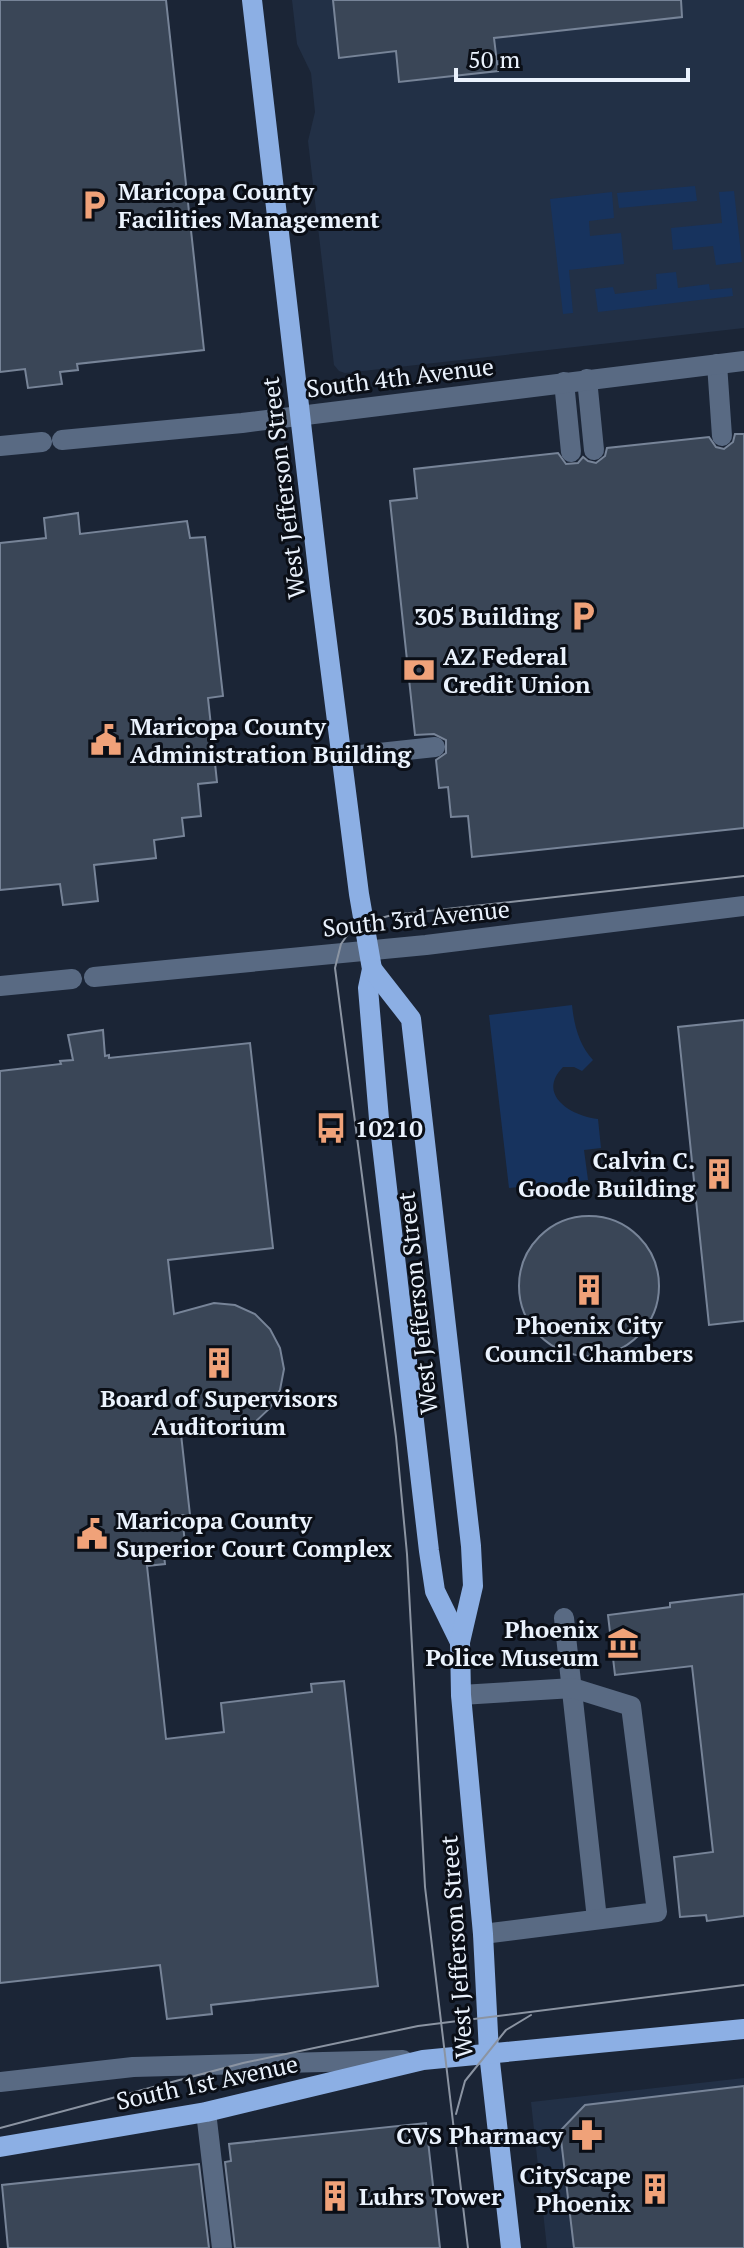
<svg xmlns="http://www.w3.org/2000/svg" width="744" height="2248" viewBox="0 0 744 2248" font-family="'PT Serif',serif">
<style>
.built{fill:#223046}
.green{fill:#17335e}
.building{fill:#3a4657;stroke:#778498;stroke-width:2}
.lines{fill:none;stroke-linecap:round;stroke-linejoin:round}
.minor{stroke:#596a83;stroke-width:20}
.major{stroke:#8cafe4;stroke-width:20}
.tram{stroke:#8b94a2;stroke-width:2}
.labels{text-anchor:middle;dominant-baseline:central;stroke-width:6;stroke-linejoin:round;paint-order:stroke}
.poi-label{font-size:24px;font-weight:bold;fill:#eaf2fd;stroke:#0a0e16;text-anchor:start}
.street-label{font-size:24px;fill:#eaf2fd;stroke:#0a0e16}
</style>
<rect width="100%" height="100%" fill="#1b2536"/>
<g class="built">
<path d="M292,0H744V328L345,373L339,371L334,365L308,141L315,112L311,73L297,44Z"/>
<path d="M744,2078V2248H547L531,2102Z"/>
</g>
<g class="green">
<path d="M695,186L697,201L619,208L617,193Z"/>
<path d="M734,191L742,262L716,265L713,246L673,250L671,228L722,223L719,192Z"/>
<path d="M612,192L614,218L589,221L590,236L621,233L624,264L569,270L573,313L563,314L550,199Z"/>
<path d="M676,272L678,288L709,284L710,290L732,288L733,296L598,312L595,289L613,287L615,294L657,289L656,274Z"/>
<path d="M572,1005C574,1025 579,1045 593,1060L582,1071L574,1067H563C536,1095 571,1116 598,1119L601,1148L584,1150L588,1180L509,1188L489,1015Z"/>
</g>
<g class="building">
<path d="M0,0H166L204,350L77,364L78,370L60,372L62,384L28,388L25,369L0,372Z"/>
<path d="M333,0H681L682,17L494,38L498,71L399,82L396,51L339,58Z"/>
<path d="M735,434H744V828L472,857L468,816L451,817L448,787L439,788L436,760L446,753V740L434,734L415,735L390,501L417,498L414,469L558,453L566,464L578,463L583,457L588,461L596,463L605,456L607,448L709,437L716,447L724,449L733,442Z"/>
<path d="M78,513L80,534L187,521L190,538L205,537L223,696L208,698L217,782L198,784L201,816L182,818L184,836L154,840L156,858L94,865L98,901L63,905L60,884L0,890V543L46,538L44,518Z"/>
<path d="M744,1020V1321L709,1325L678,1027Z"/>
<path d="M103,1030L105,1056L109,1055V1058L250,1043L273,1248L168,1260L174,1314L214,1303L235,1305L255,1314L270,1329L280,1348L284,1369L280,1390L270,1408L254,1423L234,1431L213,1433L180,1425L190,1515H182L186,1553L164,1555L165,1564L147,1566L166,1739L224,1732L221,1703L312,1692L311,1684L344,1681L378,1986L211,2005L212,2014L167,2019L160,1965L0,1983V1071L61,1064L60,1061L73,1060L68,1035Z"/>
<circle cx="589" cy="1286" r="70"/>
<path d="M744,1594V1916L707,1921L706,1915L680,1917L674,1857L713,1852L692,1666L615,1675L608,1615L670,1607V1603Z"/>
<path d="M744,2086V2248H574L560,2131L585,2105Z"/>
<path d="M426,2123L440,2248H235L225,2162L231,2161L229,2144Z"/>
<path d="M199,2164L209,2248H8L2,2185Z"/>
</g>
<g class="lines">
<g class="minor">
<path d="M717,364L722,436"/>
<path d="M587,379L594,450"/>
<path d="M564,382L571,452"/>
<path d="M62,440L242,423L744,361"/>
<path d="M0,446L42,442"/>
<path d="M342,757L435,747"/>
<path d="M94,977L426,945L744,906"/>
<path d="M0,986L72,979"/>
<path d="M564,1618L597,1919"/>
<path d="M461,1695L573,1688L631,1706L657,1912L483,1934"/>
<path d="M0,2082L133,2067L403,2060"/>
<path d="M206,2112L222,2248"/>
</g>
<g class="major">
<path d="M252,0L320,587L359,894L372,969L368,988L379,1119L429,1551L435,1591L460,1642"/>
<path d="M372,969L411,1019L471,1546L473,1586L460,1642L461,1695L483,1934L489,2053L511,2248"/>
<path d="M0,2147L206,2112L423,2060L744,2029"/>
</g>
<g class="tram">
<path d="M456,2114L465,2081L506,2030L531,2015"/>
<path d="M0,2128L243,2063L418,2026L744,1985"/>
<path d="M468,2248L425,1887L407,1554L396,1437L335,968L341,944L348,934L363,923L392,915L744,876"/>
</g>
</g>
<defs>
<symbol id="parking-bare" viewBox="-9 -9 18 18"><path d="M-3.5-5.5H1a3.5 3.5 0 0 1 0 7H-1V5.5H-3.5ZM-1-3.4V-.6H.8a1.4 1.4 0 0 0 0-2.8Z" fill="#f0a279" stroke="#0a0e16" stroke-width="2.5" paint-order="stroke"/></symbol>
<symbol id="bank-bare" viewBox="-9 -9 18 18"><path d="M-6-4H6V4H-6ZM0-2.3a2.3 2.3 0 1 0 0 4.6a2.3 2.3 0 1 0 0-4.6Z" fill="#f0a279" stroke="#0a0e16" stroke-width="2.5" paint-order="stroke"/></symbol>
<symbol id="civic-bare" viewBox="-9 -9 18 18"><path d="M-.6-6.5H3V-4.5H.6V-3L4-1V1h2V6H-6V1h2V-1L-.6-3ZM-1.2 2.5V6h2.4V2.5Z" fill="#f0a279" stroke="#0a0e16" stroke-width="2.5" paint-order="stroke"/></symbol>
<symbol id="bus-bare" viewBox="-9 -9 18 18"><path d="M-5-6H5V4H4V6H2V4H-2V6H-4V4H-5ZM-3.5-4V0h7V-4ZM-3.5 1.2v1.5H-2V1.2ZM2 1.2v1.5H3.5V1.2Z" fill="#f0a279" stroke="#0a0e16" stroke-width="2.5" paint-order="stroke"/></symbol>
<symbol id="building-bare" viewBox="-9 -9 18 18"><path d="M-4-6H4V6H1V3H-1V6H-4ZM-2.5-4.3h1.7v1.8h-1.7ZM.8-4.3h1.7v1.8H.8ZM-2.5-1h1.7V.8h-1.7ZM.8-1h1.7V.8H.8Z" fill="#f0a279" stroke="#0a0e16" stroke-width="2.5" paint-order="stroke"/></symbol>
<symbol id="museum-bare" viewBox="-9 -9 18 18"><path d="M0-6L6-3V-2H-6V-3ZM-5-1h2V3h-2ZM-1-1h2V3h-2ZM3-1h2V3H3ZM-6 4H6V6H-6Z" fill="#f0a279" stroke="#0a0e16" stroke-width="2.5" paint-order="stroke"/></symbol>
<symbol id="pharmacy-bare" viewBox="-9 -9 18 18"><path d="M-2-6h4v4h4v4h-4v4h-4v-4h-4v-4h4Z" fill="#f0a279" stroke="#0a0e16" stroke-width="2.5" paint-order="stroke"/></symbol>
</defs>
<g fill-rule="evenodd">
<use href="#parking-bare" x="72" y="183" width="44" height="44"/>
<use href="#parking-bare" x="561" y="594" width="44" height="44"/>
<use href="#bank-bare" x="397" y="648" width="44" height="44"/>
<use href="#civic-bare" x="84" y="718" width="44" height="44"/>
<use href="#bus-bare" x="309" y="1106" width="44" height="44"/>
<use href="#building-bare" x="697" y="1152" width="44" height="44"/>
<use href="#building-bare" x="567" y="1268" width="44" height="44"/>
<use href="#building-bare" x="197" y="1341" width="44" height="44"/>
<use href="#civic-bare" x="70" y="1512" width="44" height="44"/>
<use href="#museum-bare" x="601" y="1621" width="44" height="44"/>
<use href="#pharmacy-bare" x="565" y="2113" width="44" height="44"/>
<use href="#building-bare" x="633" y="2167" width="44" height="44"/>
<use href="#building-bare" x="313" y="2174" width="44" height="44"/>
</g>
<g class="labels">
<g class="poi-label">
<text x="118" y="191">Maricopa County<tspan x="118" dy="28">Facilities Management</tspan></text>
<text x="559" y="616" text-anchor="end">305 Building</text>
<text x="443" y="656">AZ Federal<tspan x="443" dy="28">Credit Union</tspan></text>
<text x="130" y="726">Maricopa County<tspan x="130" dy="28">Administration Building</tspan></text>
<text x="355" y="1128">10210</text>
<text x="695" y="1160" text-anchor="end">Calvin C.<tspan x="695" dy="28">Goode Building</tspan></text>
<text x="589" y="1325" text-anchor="middle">Phoenix City<tspan x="589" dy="28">Council Chambers</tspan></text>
<text x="219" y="1398" text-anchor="middle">Board of Supervisors<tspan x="219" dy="28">Auditorium</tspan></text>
<text x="116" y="1520">Maricopa County<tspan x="116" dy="28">Superior Court Complex</tspan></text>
<text x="599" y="1629" text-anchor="end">Phoenix<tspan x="599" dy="28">Police Museum</tspan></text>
<text x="563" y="2135" text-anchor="end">CVS Pharmacy</text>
<text x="631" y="2175" text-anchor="end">CityScape<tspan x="631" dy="28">Phoenix</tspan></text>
<text x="359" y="2196">Luhrs Tower</text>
</g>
<g class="street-label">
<text transform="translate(400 377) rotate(-7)">South 4th Avenue</text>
<text transform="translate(283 488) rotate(-97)">West Jefferson Street</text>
<text transform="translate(416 918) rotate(-6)">South 3rd Avenue</text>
<text transform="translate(417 1303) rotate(-96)">West Jefferson Street</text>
<text transform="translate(456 1947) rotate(-94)">West Jefferson Street</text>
<text transform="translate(207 2082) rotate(-12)">South 1st Avenue</text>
</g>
</g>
<path d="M456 68v12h232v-12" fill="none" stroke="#eaf2fd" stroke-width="4"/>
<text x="468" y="68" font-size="24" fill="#eaf2fd" stroke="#0a0e16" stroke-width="6" paint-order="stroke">50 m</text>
</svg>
